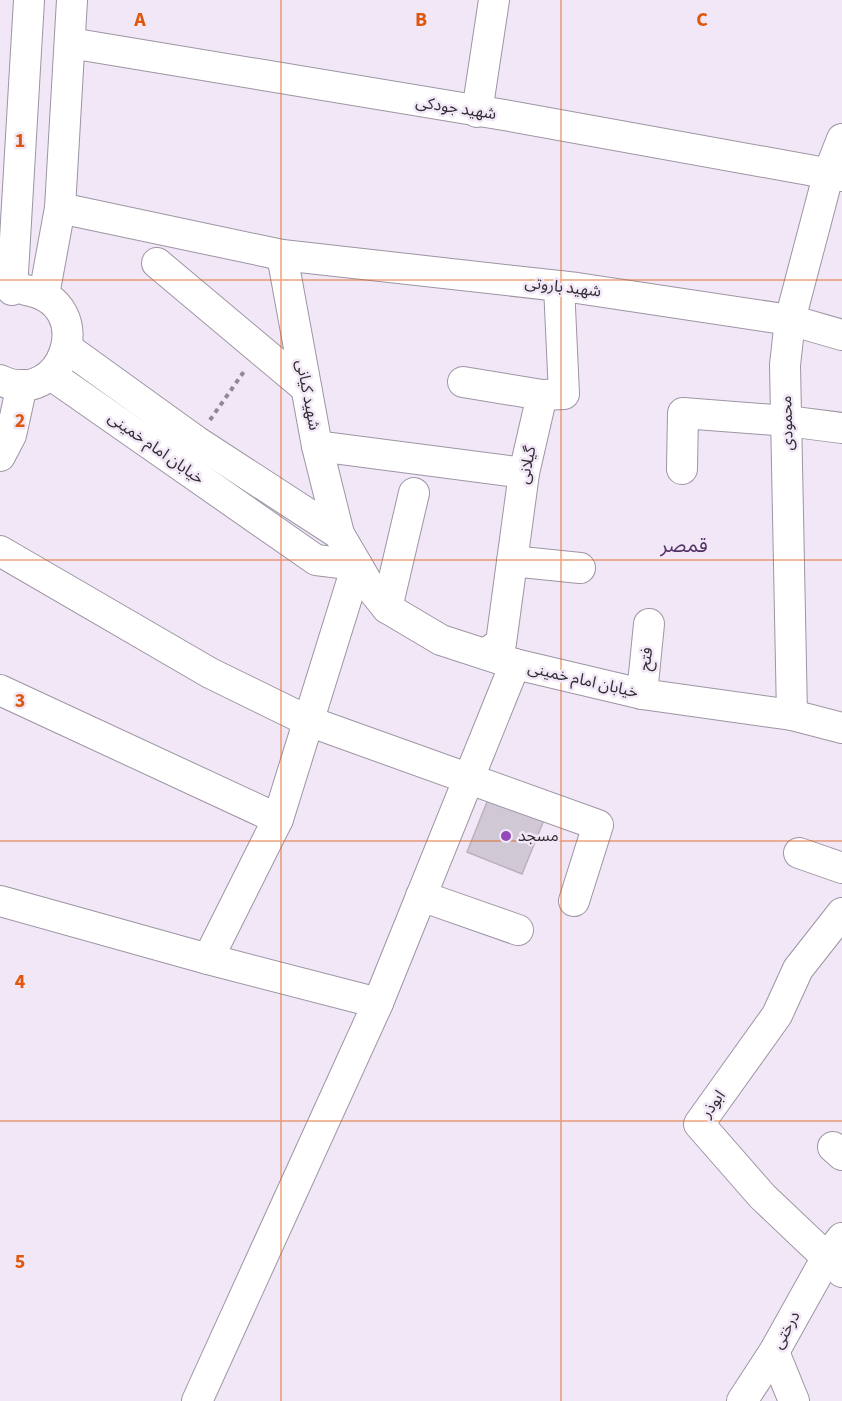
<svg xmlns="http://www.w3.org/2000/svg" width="842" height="1401" viewBox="0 0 842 1401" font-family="'Source Sans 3','Noto Sans Arabic',sans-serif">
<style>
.building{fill:#d1c8d6;stroke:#bab1c0;stroke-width:1.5}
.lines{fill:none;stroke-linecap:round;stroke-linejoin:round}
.minor-casing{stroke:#9d95a3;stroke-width:32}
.path{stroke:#908993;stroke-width:4;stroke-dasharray:4.5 4.5;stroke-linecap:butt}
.minor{stroke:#fff;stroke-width:30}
.grid{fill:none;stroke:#df570e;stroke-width:1.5;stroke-opacity:0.55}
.poi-dot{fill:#9449bb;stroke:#f1e7f6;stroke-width:2}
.labels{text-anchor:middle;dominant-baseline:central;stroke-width:5;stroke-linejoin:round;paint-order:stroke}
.street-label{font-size:16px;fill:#2f2c31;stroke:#f1e7f6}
.poi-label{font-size:16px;fill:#2f2c31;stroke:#f1e7f6;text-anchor:start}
.quarter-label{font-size:20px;fill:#543068;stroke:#f1e7f6}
.grid-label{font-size:20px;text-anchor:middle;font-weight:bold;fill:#df570e;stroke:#f1e7f6;stroke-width:5;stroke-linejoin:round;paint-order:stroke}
</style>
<rect width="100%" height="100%" fill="#f1e7f6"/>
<path class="building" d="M489,797L544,820L522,874L467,852Z"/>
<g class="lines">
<defs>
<g id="minor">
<path d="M70,43L510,116L842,176"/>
<path d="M477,112L494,0"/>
<path d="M60,208L282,255L577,288L790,320L842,335"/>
<path d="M282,255L317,446L339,534"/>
<path d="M157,263L306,388"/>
<path d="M12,290L29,0"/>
<path d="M44,295L60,208L72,0"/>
<path d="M67,348L196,441L339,534L370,587L387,608L441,640L515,664L642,694L792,715L842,728"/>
<path d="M51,375L316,560L357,565"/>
<path d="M0,380C63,411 101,303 26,290"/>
<path d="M463,382L542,395"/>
<path d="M317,446L524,473"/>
<path d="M0,456L11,435L22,385"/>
<path d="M682,469L683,413L787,421L842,428"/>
<path d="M0,551L210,673L308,721L598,825L574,901"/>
<path d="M512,561L580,568"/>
<path d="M387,608L414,493"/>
<path d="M485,654L501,643L524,473L542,395L564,394L559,286"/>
<path d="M0,690L278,819"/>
<path d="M642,694L649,624"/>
<path d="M792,715L785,365L790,320L829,172L842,139"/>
<path d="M799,853L842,868"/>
<path d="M421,896L518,930"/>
<path d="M0,901L208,959L378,1003L197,1401"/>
<path d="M842,913L798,969L777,1015L699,1124L762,1196L842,1272"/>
<path d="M208,959L278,819L357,565"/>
<path d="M378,1003L515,664"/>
<path d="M833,1147L842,1155"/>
<path d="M774,1352L794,1401"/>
<path d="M742,1401L774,1352L827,1257L842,1238"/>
</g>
</defs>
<use href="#minor" class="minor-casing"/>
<path class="path" d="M210,420L245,370"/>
<use href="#minor" class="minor"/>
</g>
<path class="grid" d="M281,0V1401M561,0V1401M0,280H842M0,560H842M0,841H842M0,1121H842"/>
<circle class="poi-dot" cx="506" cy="836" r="6"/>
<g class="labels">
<g class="street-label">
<text transform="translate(456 108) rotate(9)">شهید جودکی</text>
<text transform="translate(563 287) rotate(7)">شهید باروتی</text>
<text transform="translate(308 395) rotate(79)">شهید کیانی</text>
<text transform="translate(787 423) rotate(-92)">محمودی</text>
<text transform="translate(156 448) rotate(35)">خیابان امام خمینی</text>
<text transform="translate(527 465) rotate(-79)">گیلانی</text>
<text transform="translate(646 659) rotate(-84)">فتح</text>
<text transform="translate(583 680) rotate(13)">خیابان امام خمینی</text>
<text transform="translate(713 1104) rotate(-54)">ابوذر</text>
<text transform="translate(786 1330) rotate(-61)">درختی</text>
</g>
<g class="poi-label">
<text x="518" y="836">مسجد</text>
</g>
<g class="quarter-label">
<text x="684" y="546">قمصر</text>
</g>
</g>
<g class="grid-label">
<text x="140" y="26">A</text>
<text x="421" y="26">B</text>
<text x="702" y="26">C</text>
<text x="20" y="147">1</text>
<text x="20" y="427">2</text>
<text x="20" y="707">3</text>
<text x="20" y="988">4</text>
<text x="20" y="1268">5</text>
</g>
</svg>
